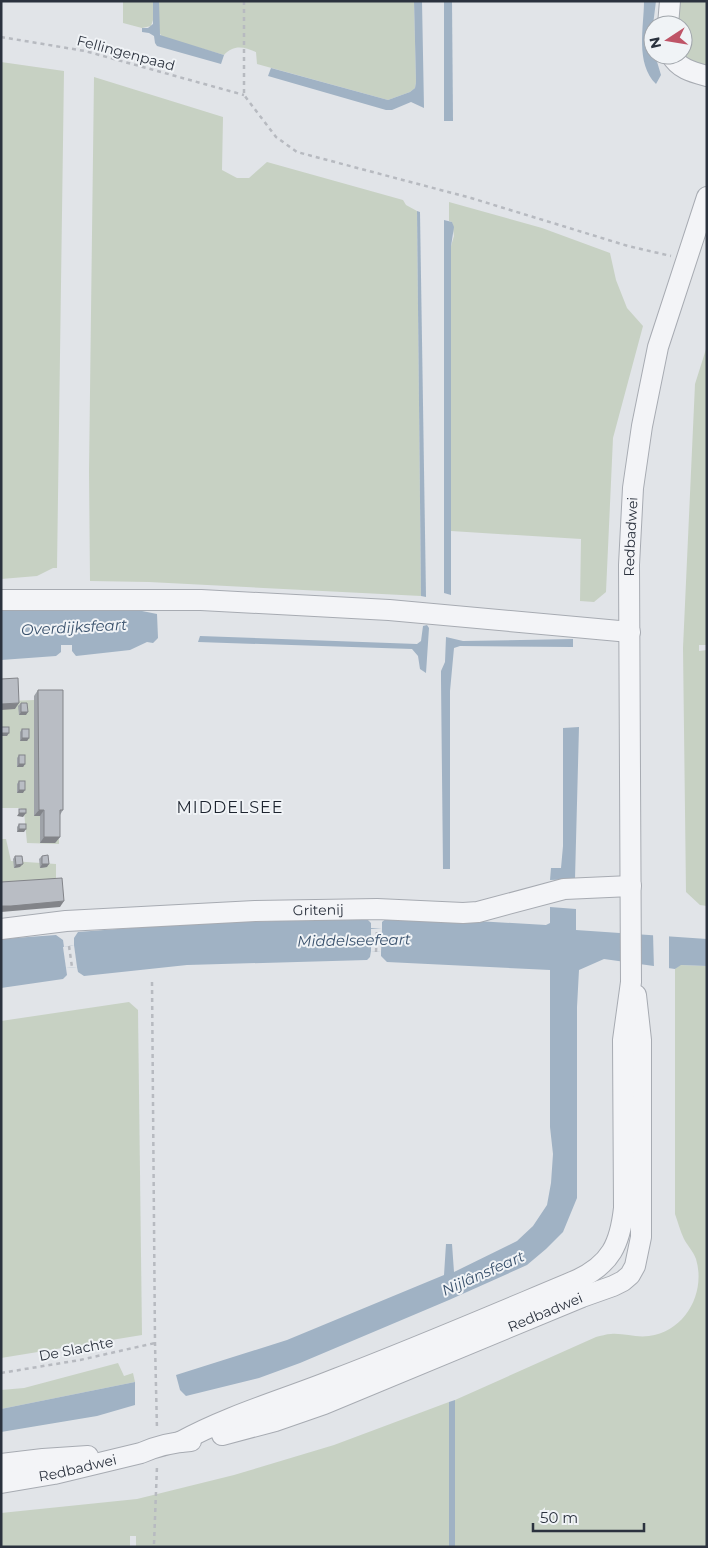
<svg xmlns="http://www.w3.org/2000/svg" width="708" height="1548" viewBox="0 0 708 1548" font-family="Montserrat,sans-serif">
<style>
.green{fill:#c7d1c3}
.water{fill:#a0b2c4}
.pier{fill:#e1e4e8}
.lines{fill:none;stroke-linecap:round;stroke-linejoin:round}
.minor-casing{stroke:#a7abb2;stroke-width:22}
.path{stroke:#b7bac0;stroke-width:2.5;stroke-dasharray:4 4;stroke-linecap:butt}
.minor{stroke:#f3f4f7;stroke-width:20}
.wall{fill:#9fa3a9}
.shaded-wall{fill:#828489}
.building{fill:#b9bdc4;stroke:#828489}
.labels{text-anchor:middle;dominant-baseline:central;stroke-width:4;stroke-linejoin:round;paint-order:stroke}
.street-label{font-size:14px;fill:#2b323e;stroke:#f0f3f6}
.water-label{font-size:15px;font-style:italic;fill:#3a526d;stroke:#f0f3f6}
.quarter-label{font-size:16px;letter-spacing:1px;fill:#1d242f;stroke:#f0f3f6}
</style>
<rect width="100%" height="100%" fill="#e1e4e8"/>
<g class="green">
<path d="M123,1H153V20L151,26L142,28L123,23Z"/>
<path d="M159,1H414L416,82L415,88L410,92L388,100L257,64L256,52C244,47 234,44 224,55L162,37L159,32Z"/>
<path d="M676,1H707V70L693,64L683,55V25H674Z"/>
<path d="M1,62L64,71L57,568H53L37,576L1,579Z"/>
<path d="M94,77L223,117L222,170L237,178H249L267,162L403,200L406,205L417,211L421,596L149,582L90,581L89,471Z"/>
<path d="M449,202L542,228L610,253L616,280L627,308L643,326L613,438L606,592L594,602L580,601L581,539L451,531V246L454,236L452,222L449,221Z"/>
<path d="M707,346V645H699V651L707,650V906L700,905L686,892L683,648L695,384Z"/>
<path d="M1,690L11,701L58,699L59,844L27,843L24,812L20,808H1Z"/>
<path d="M1,839H6L11,861L56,864V903L1,906Z"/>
<path d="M680,965L707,966V1547H455V1400L596,1337C601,1336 606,1334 611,1334C624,1333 636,1338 649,1336C686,1331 706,1292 696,1259C693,1251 687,1245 684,1239C680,1231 678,1222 675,1214V969Z"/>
<path d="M129,1002L138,1010L142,1335L1,1358V1021Z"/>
<path d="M118,1363L124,1376L133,1373L135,1382L1,1409V1390L24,1388Z"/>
<path d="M449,1402V1547H136V1536H130V1547H1V1513L137,1499L234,1475L334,1445Z"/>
</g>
<g class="water">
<path d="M153,1H159L160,35L224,55L221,64L157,46L155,43L154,36L149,33L142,32V28H148L153,24Z"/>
<path d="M414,1H422L424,108L411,102L392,110H386L268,76L271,68L388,100L410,92L415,88L416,82Z"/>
<path d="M444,1H452L453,121H444Z"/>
<path d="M644,1H656L653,25V55H655L661,75L656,84C635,63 644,27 644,1Z"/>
<path d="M417,211L420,212L426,597L421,596Z"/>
<path d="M444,220L452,222L454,227L451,246V595L444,593Z"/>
<path d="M1,610H137L157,614L158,638L153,643L147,642L130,650L76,656L72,651V645H61V652L56,656L1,660Z"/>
<path d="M427,625L429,628L426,673L420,669L418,656L412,649L198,642L200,636L417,644L421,641L423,626Z"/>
<path d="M446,637L463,641L573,639V647L460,646L454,648L450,691V869H443L441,680V671L445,662Z"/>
<path d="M579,727L575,879L550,880L551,868H561L563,846V728Z"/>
<path d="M550,907L576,909V930L707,939V966L681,965L675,969L604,959L579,970L577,1007V1198L563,1232L546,1249L527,1265L449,1300L300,1363L259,1378L186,1396L180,1390L176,1375L287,1340L444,1275L446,1244H452L454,1272L517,1241L533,1226L547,1205L551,1183L553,1154L550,1127V970L387,962L381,956V952L371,951L370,957L367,960L187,965L84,976L78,972L77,967L66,968L67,975L63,979L1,988V939L56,935L63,940L64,947L74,945V938L78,932L183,924L366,918L371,923V928L382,929V922L387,918L443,919L546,925L550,923Z"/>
<path d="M135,1382V1405L97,1416L1,1432V1409Z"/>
<path d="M455,1400V1547H449V1402Z"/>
</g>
<g class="pier">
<path d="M371,929H382L381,952L371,951Z"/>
<path d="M653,933L669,934V971L654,969Z"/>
<path d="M74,945L77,967L66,968L63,947Z"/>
</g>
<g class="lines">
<defs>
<g id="minor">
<path d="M668,25L670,1"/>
<path d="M671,55C679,69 692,72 707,76"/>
<path d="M1,600H201L389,610L630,632"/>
<path id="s1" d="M1,929L66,921L255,911L377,909L463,913L478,912L564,889L631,886"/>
<path id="s2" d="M222,1435L275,1421L324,1404L582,1297L613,1286L623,1281L630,1275L635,1266L641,1237V1040L636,995"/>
<path id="s3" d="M180,1442C229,1415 286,1399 338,1378C419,1347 498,1313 577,1280C611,1264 620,1244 624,1208L623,1040L631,982L629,565L633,488L642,426L658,347L707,197"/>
<path d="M1,1464L43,1459L88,1456"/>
<path id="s4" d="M1,1483L54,1474L141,1453C157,1446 174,1442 191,1441"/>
</g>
</defs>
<use href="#minor" class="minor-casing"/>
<g class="path">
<path d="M244,1V95L276,137L297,152L471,198L628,246L671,256"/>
<path d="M1,37L85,51L244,95"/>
<path d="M69,946L72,967"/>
<path d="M376,952L377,929"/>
<path d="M152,982L155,1343L157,1430"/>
<path d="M1,1373L80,1360L155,1343"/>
<path d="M154,1544L157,1466"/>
</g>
<use href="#minor" class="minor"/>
</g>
<g class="wall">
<path d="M38,690L63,810L60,815V837L55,843H40V816H34V696Z"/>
<path d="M21,703L26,715H19L18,706Z"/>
<path d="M22,729L29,738L27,741H20V732Z"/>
<path d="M19,755L25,764L23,767H17V758Z"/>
<path d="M19,781L23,793H17V784Z"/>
<path d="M19,824L24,832H17V827Z"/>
<path d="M15,856L20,867L14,868L13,859Z"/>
<path d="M42,856L47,867L40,868L39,859Z"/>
</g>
<g class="shaded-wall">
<path d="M19,703L15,709L1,710V704Z"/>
<path d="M21,712H28L26,715H19Z"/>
<path d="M1,733H9L7,736H1Z"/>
<path d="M22,738H29L27,741H20Z"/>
<path d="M19,764H25L23,767H17Z"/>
<path d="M19,790H25L23,793H17Z"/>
<path d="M39,810H44L40,816H34Z"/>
<path d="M19,813H26L23,817L17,816Z"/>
<path d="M19,829H26L24,832H17Z"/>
<path d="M44,837H60L55,843H40Z"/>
<path d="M23,864L20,867L14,868L16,865Z"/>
<path d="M42,864H49L47,867L40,868Z"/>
<path d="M64,901L60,907L1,912V906Z"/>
</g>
<g class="building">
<path d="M18,678L19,703L1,704V679Z"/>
<path d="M38,690H63V810H60V837H44V810H39Z"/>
<path d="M21,703H27L28,712H21Z"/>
<rect x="1" y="727" width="8" height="6"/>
<rect x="22" y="729" width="7" height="9"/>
<rect x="19" y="755" width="6" height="9"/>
<rect x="19" y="781" width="6" height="9"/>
<rect x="19" y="809" width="7" height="4"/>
<rect x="19" y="824" width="7" height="5"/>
<path d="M48,855L49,864H42V856Z"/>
<path d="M15,856H22L23,864L16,865Z"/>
<path d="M62,878L64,901L11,906H1V882Z"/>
</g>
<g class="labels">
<g class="street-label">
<text transform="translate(126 53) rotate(15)">Fellingenpaad</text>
<text stroke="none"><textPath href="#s3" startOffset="1192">Redbadwei</textPath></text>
<text stroke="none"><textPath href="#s1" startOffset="318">Gritenij</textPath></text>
<text stroke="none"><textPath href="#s2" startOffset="346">Redbadwei</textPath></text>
<text transform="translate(76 1349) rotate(-11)">De Slachte</text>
<text stroke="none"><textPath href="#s4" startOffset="78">Redbadwei</textPath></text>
</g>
<g class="water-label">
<text transform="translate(74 627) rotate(-3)">Overdijksfeart</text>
<text transform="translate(354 940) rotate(-1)">Middelseefeart</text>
<text transform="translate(483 1273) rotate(-24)">Nijlânsfeart</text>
</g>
<g class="quarter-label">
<text x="230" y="807">MIDDELSEE</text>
</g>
</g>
<rect width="708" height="1548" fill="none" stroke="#2b323e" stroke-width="5"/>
<g transform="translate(668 40) rotate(258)"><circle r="24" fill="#f0f3f6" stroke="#a1a6ac"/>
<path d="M0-4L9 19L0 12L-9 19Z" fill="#bf5467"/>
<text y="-8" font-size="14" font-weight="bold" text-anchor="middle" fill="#2b323e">N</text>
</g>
<path d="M533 1523v8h111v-8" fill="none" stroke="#2b323e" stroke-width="2.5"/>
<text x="540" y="1523" font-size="15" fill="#2b323e" stroke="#f0f3f6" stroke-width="4" paint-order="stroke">50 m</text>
</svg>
